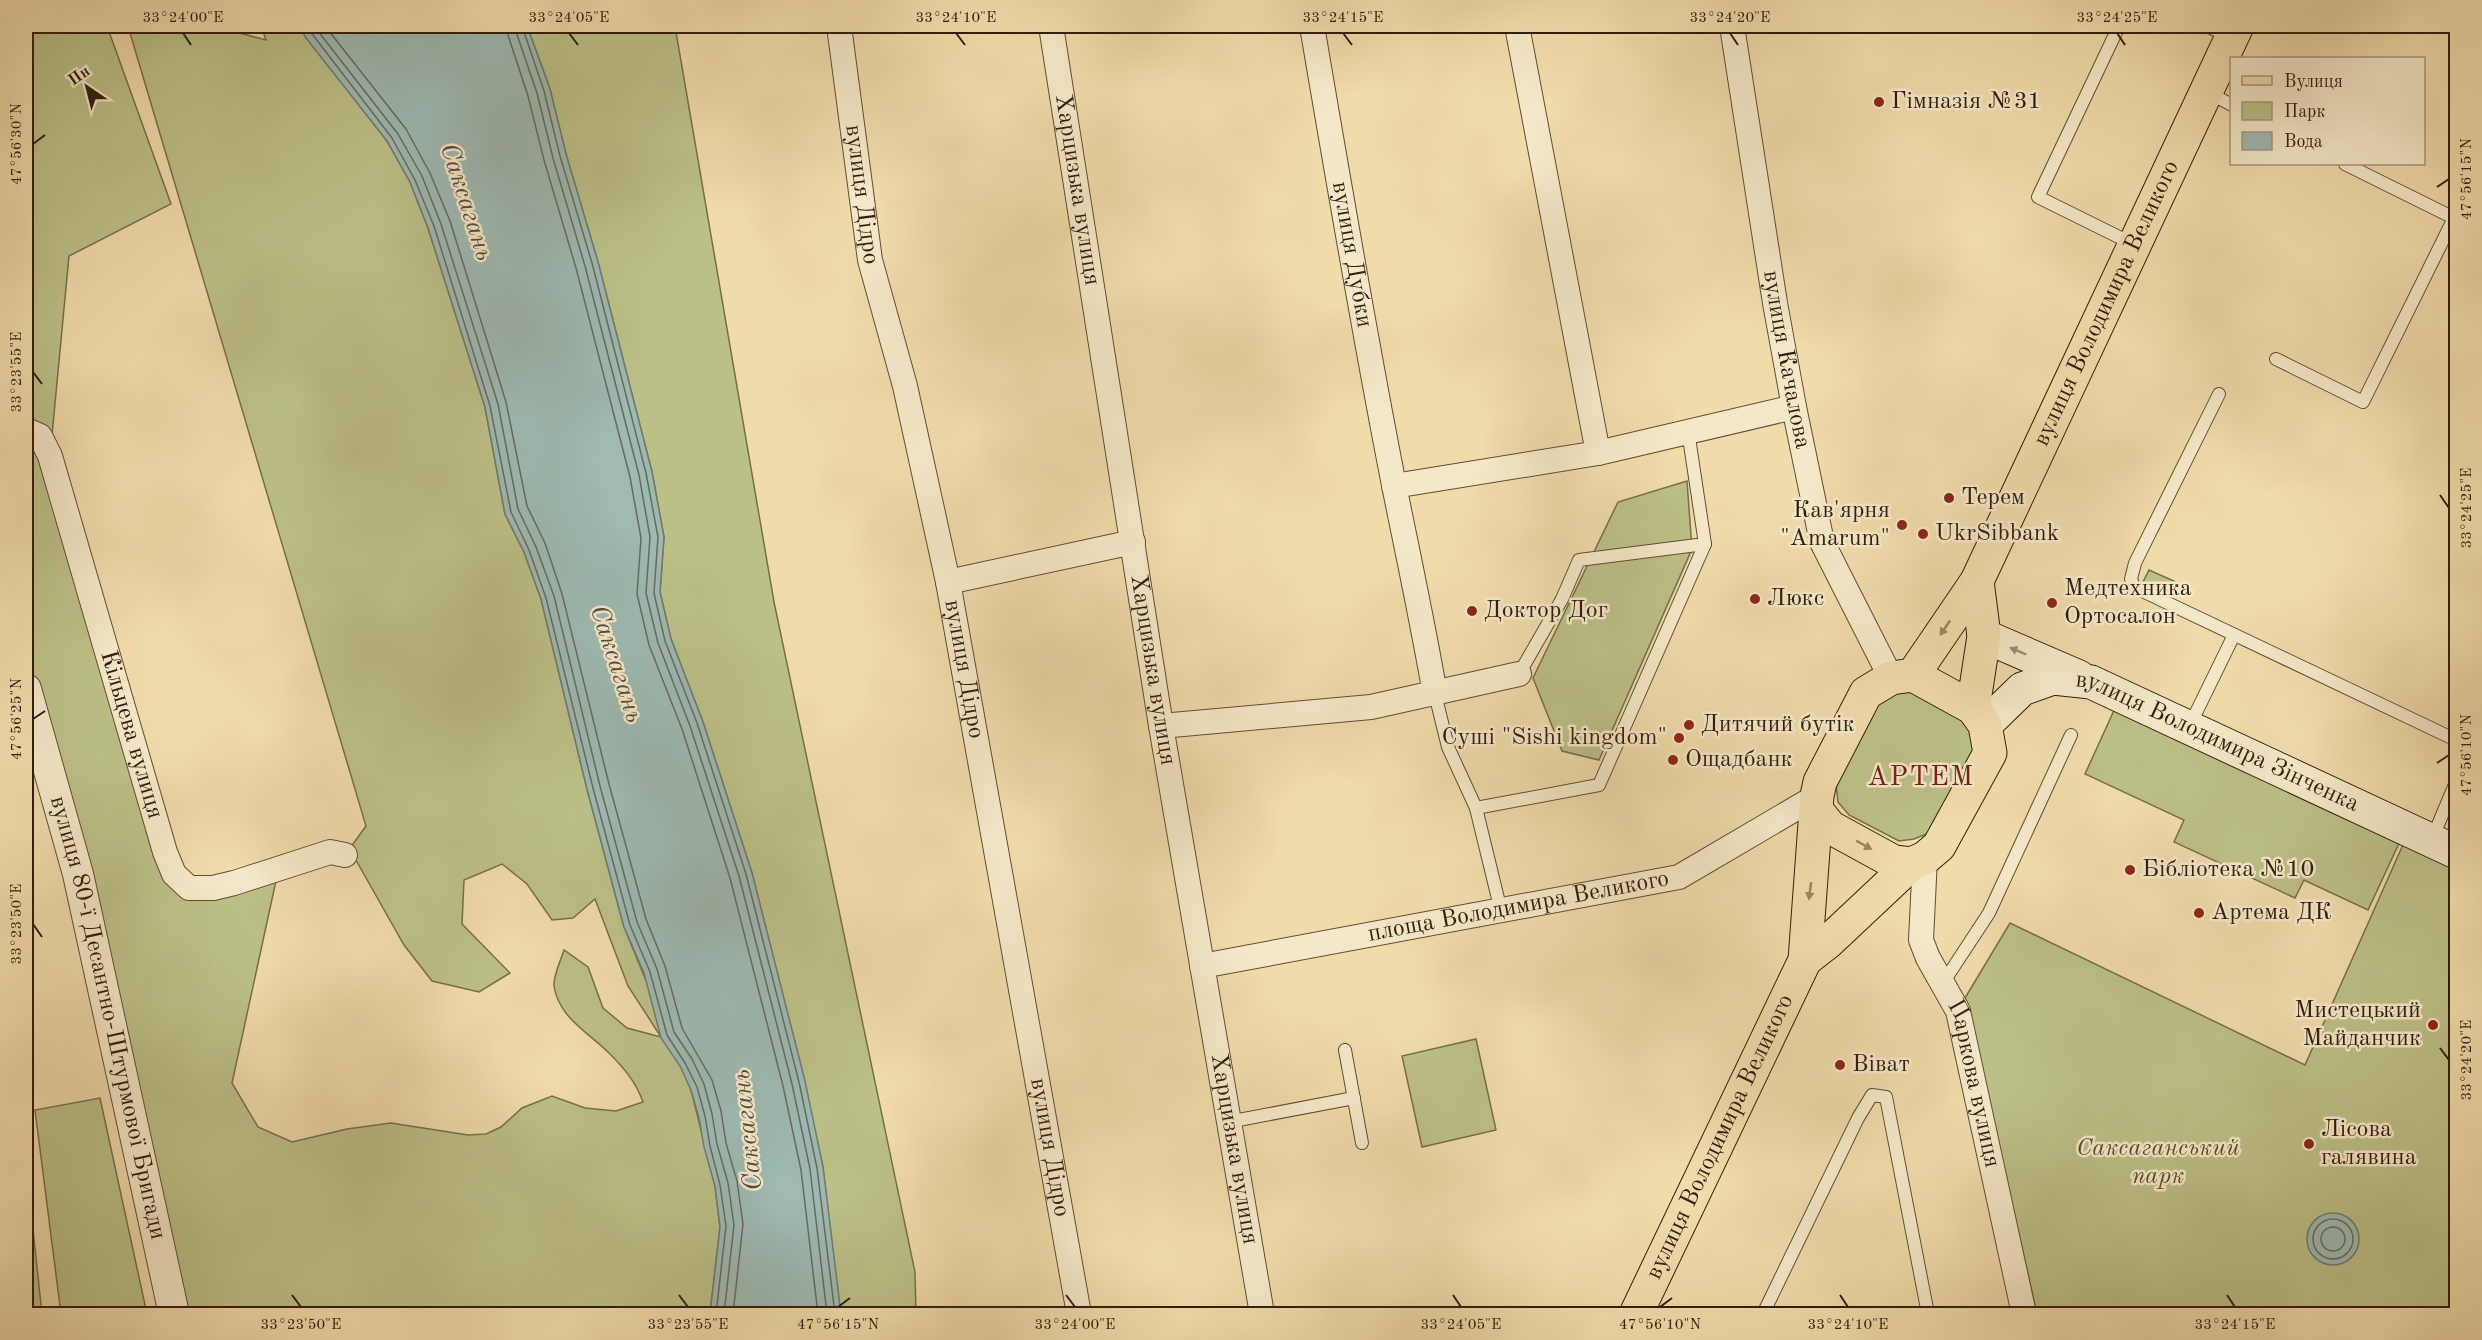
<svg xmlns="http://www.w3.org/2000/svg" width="2482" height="1340" viewBox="0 0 2482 1340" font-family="'Old Standard TT',serif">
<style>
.green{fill:#bbc087;stroke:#776e49;stroke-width:1.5}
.water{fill:#9db9b2;stroke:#737a6f;stroke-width:1.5}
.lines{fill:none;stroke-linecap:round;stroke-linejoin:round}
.shore{stroke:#686a5e;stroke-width:1.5}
.service-casing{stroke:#624c33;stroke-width:14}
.minor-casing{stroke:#624c33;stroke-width:26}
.tertiary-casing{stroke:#624c33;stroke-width:32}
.secondary-casing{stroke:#331c0b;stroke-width:35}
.primary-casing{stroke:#331c0b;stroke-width:35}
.service{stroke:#f5e8c8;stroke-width:12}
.minor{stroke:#f5e8c8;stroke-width:24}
.tertiary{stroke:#f5e8c8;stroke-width:30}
.secondary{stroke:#f5e8c8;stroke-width:33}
.primary{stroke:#f0dbaa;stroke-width:33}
.oneway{fill:#9b8562}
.oneway2{fill:#9e8c73}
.ticks{fill:none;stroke:#331c0b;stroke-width:2}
.poi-dot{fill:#8f2418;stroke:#f5e8c8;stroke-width:2}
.labels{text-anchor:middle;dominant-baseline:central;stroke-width:5;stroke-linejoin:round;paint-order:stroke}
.poi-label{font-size:24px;fill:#331c0b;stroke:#f5e8c8;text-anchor:start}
.street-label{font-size:24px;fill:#331c0b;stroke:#f5e8c8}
.park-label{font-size:24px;font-style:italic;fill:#5c4d30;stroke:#f5e8c8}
.water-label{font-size:26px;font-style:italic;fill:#534b3d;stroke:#f5e8c8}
.quarter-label{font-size:27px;letter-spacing:1.5px;fill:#7a1f14;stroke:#f5e8c8}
.neatline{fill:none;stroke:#331c0b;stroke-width:2}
.ticks-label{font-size:15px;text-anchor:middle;fill:#331c0b}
</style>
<rect width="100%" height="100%" fill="#f0dbaa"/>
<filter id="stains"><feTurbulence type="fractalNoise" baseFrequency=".00333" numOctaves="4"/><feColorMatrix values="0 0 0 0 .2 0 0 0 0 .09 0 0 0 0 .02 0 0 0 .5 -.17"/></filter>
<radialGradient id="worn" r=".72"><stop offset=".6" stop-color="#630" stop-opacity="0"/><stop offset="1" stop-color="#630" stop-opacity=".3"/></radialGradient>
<g class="green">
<path d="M26,26H107L171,204L69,256L50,456L189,888L279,867L232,1083L258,1127L292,1142L347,1129L391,1123L468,1135L486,1134L501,1127L522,1108L552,1096L585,1108L616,1111L643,1102C636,1082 624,1068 609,1053C588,1032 559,1018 554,986C553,976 561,960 564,950L588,967L603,1008L627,1028L661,1037L628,986L595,899L573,918L552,920L527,884L502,864L464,880L462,924L510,973L479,992L432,981L404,945L357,862L345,855L366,826L130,33L228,30L266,40L261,26H299L387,141L410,182L428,228L485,407L505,514L524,552L541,599L587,789L624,927L691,1090L715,1186L720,1227L710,1314H174L26,689Z"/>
<path d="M527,26H675L774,602L915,1272L916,1314H840L823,1167L801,1067L752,873L703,722L671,639L660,592L664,537L652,472L598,262L566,154L550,89Z"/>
<path d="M1687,481L1692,549L1599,760L1562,751L1533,678L1618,502Z"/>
<path d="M2149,570L2174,581L2168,593L2143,582Z"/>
<path d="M1909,691L1965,720L1974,736V749L1929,833L1914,839L1899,841L1849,815L1838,802L1836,784L1876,703L1893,692Z"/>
<path d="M2116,706L2401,839L2368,910L2304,880L2295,898L2174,842L2184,820L2085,774Z"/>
<path d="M2410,829L2456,852V1314H2037L1965,998L2010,923L2305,1065Z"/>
<path d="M1476,1039L1496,1130L1422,1147L1402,1056Z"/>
<path d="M100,1098L147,1314H61L35,1110Z"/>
<path d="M26,1164L42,1314H26Z"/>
</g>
<g class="water">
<path d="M299,26H527L550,89L566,154L598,262L652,472L664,537L660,592L671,639L703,722L752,873L805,1081L823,1167L841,1314H710L720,1227L715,1186L704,1147L699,1118L691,1090L680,1066L661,1038L644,973L624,927L587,789L541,599L524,552L505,514L485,407L428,228L410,182L387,141L306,38Z"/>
<circle cx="2333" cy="1239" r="26"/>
</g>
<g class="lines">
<g class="shore">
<path d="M306,26L392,138L415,180L434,226L490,406L511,512L529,550L546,598L593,788L630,925L650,972L667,1035L685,1063L697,1087L705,1116L710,1146L720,1185L726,1226L716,1314"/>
<path d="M314,26L398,134L422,176L441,224L498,404L518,509L536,547L554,596L600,786L637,922L657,969L674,1032L692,1059L704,1084L712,1114L717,1144L728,1183L734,1225L724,1314"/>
<path d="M325,26L406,129L430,173L450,221L506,402L527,506L545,543L562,594L609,784L646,919L665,966L682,1028L712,1080L721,1111L726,1143L737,1181L743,1224L733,1314"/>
<path d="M505,26L528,96L544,160L576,268L630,477L641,538L637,594L649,645L682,729L730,878L783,1086L801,1170L818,1314"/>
<path d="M514,26L537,93L553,158L585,266L639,475L650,537L646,593L658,643L690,726L739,876L792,1084L810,1169L827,1314"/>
<path d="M522,26L544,91L560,156L592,263L646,473L658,537L654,593L665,641L697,723L746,874L799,1082L817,1168L835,1314"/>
<circle cx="2333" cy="1239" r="20"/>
<circle cx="2333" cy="1239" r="12"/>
</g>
<defs>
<g id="service">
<path d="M2119,26L2038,197L2133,244"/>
<path d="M2206,26L2230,36"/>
<path d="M2207,92L2232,105"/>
<path d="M2345,164L2454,218L2456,213"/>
<path d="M2276,359L2363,402L2454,218"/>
<path d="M2219,394L2135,563L2131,579L2134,587L2456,740"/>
<path d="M1519,674L1562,599L1579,560L1705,544L1688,431"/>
<path d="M1435,694L1448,747L1476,808L1501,911"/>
<path d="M2189,727L2234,635"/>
<path d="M1476,808L1599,785L1705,544"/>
<path d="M2432,839L2456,782"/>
<path d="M1943,983L1989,913L2071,735"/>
<path d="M1345,1050L1362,1143"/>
<path d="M1228,1122L1354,1098"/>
<path d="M1763,1314L1858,1118L1872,1095L1886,1097L1928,1314"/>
</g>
<g id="minor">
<path id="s1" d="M839,26L870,260L905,386L948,582L1079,1314"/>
<path id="s2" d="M1051,26L1161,726L1262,1314"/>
<path id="s3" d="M1312,26C1338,179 1364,333 1394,485C1408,555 1423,624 1435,694"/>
<path d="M1517,26L1598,453"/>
<path id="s4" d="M1732,26L1775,303L1794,407L1822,542L1891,678"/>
<path id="s5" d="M26,430L40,436L50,456L165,852L174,874L189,888H213L234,883L330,852L345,855"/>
<path d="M1394,486L1598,453L1794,407"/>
<path d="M948,582L1133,542"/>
<path d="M1161,726L1371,707L1519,674"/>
<path id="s6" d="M1925,858L1921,940L1928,958L1958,1011L2024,1314"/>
<path id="s7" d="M1202,966L1679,877L1817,796"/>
</g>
<g id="tertiary">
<path id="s8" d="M26,689L78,874L174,1314"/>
</g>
<g id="secondary">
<path d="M1984,636L2079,677"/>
<path id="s9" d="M1985,725L2022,689L2053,678L2091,682L2456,852"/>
</g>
<g id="primary">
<path id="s10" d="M1913,675L1977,581L2237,26"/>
<path d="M1973,708L1984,636L1977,581"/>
<path d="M1805,960L1828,942L1911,864"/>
<path id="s11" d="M1636,1314L1805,960L1817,796L1820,782L1866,693L1891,678L1913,675L1973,708L1985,725L1990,753L1939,846L1925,858L1911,864L1894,862L1830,827L1817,811"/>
</g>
</defs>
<use href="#service" class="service-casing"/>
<use href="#minor" class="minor-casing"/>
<use href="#tertiary" class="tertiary-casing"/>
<use href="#secondary" class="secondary-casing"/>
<use href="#primary" class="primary-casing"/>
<use href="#service" class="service"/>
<use href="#minor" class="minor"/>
<use href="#tertiary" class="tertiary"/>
<use href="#secondary" class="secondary"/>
<use href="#primary" class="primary"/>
</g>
<defs><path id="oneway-solid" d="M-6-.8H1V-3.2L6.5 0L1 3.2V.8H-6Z" transform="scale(1.5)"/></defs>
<g class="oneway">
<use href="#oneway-solid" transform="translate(1945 628) rotate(124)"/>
<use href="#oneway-solid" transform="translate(1864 845) rotate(29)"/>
<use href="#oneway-solid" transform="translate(1810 891) rotate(97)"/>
</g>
<use class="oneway2" href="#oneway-solid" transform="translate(2018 651) rotate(-157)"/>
<path class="ticks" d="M183,33L191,45M569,33L578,45M956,33L965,45M1343,33L1352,45M1730,33L1738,45M2117,33L2125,45M33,144L45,135M2437,187L2449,179M33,372L42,384M2440,495L2449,508M33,719L45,711M2437,763L2449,755M33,924L42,937M2440,1048L2449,1060M292,1295L301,1307M679,1295L688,1307M1066,1295L1075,1307M1453,1295L1461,1307M1840,1295L1848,1307M2227,1295L2235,1307M838,1307L850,1298M1660,1307L1672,1298"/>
<g class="poi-dot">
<circle cx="1879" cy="102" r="6"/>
<circle cx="1949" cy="498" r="6"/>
<circle cx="1902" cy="525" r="6"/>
<circle cx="1923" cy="534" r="6"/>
<circle cx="1755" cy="599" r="6"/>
<circle cx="2052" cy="603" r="6"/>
<circle cx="1472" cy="611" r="6"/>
<circle cx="1689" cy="725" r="6"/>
<circle cx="1679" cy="738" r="6"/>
<circle cx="1673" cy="760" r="6"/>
<circle cx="2130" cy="870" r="6"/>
<circle cx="2199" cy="913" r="6"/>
<circle cx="2433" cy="1025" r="6"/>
<circle cx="1840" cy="1065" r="6"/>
<circle cx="2309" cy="1144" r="6"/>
</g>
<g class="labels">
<g class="poi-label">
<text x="1891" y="102">Гімназія №31</text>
<text x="1961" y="498">Терем</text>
<text x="1890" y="511" text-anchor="end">Кав'ярня<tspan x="1890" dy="28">"Amarum"</tspan></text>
<text x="1935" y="534">UkrSibbank</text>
<text x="2064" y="589">Медтехника<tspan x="2064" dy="28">Ортосалон</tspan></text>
<text x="1767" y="599">Люкс</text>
<text x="1484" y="611">Доктор Дог</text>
<text x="1701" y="725">Дитячий бутік</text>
<text x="1667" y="738" text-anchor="end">Суші "Sishi kingdom"</text>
<text x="1685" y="760">Ощадбанк</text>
<text x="2142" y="870">Бібліотека №10</text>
<text x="2211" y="913">Артема ДК</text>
<text x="2421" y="1011" text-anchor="end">Мистецький<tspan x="2421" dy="28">Майданчик</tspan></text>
<text x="1852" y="1065">Віват</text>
<text x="2321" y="1130">Лісова<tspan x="2321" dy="28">галявина</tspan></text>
</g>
<g class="street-label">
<text stroke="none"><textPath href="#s2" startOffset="166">Харцизька вулиця</textPath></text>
<text stroke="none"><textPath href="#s1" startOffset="170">вулиця Дідро</textPath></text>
<text stroke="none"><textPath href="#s3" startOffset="232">вулиця Дубки</textPath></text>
<text stroke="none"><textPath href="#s10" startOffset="420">вулиця Володимира Великого</textPath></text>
<text stroke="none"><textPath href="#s4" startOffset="338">вулиця Качалова</textPath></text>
<text stroke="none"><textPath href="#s1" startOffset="656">вулиця Дідро</textPath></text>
<text stroke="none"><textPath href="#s2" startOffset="652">Харцизька вулиця</textPath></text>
<text stroke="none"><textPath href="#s5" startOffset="328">Кільцева вулиця</textPath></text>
<text stroke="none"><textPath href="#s9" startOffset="262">вулиця Володимира Зінченка</textPath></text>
<text stroke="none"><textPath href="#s7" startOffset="322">площа Володимира Великого</textPath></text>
<text stroke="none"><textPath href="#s8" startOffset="339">вулиця 80-ї Десантно-Штурмової Бригади</textPath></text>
<text stroke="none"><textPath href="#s6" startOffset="237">Паркова вулиця</textPath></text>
<text stroke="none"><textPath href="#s11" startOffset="196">вулиця Володимира Великого</textPath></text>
<text stroke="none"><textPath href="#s1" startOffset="1142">вулиця Дідро</textPath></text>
<text stroke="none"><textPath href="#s2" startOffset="1138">Харцизька вулиця</textPath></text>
</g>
<g class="park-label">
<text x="2158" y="1149">Саксаганський<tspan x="2158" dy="28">парк</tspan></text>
</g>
<g class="water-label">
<text transform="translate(466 202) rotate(72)">Саксагань</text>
<text transform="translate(616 664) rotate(72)">Саксагань</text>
<text transform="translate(748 1130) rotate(-96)">Саксагань</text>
</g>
<g class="quarter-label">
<text x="1921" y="777">АРТЕМ</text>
</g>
</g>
<rect width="2482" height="1340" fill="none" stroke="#f0dbaa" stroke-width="66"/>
<rect x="2230" y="57" width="195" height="108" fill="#f5e8c8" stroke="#a7967c" stroke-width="1.5"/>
<rect x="2242" y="76" width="30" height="9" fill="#f0dbaa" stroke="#a7967c" stroke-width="1.5"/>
<text x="2284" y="87" font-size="18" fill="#331c0b">Вулиця</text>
<rect x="2242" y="102" width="30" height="18" fill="#bbc087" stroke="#a7967c" stroke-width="1.5"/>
<text x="2284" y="117" font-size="18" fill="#331c0b">Парк</text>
<rect x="2242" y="132" width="30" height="18" fill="#9db9b2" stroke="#a7967c" stroke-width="1.5"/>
<text x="2284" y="147" font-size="18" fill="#331c0b">Вода</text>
<g transform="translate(87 87) rotate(325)" stroke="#f5e8c8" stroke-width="4.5" paint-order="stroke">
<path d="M0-4.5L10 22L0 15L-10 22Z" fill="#331c0b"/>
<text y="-9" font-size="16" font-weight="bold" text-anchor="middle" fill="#331c0b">Пн</text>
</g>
<rect x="33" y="33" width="2416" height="1274" class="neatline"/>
<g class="ticks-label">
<text x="183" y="22">33°24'00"E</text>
<text x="569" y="22">33°24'05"E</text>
<text x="956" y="22">33°24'10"E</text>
<text x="1343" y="22">33°24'15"E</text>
<text x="1730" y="22">33°24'20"E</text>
<text x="2117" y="22">33°24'25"E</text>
<text transform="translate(16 144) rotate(-90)" y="5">47°56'30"N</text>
<text transform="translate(2466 179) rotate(-90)" y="5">47°56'15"N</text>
<text transform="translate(16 372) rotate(-90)" y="5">33°23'55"E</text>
<text transform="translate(2466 508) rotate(-90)" y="5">33°24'25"E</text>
<text transform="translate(16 719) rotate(-90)" y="5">47°56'25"N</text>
<text transform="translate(2466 755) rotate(-90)" y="5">47°56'10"N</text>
<text transform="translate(16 924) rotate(-90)" y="5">33°23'50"E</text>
<text transform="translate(2466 1060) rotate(-90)" y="5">33°24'20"E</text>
<text x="301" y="1329">33°23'50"E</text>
<text x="688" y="1329">33°23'55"E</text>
<text x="838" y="1329">47°56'15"N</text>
<text x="1075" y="1329">33°24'00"E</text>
<text x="1461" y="1329">33°24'05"E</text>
<text x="1660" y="1329">47°56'10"N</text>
<text x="1848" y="1329">33°24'10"E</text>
<text x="2235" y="1329">33°24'15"E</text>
</g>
<rect width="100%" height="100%" filter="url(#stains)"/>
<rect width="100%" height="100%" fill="url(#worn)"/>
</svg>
